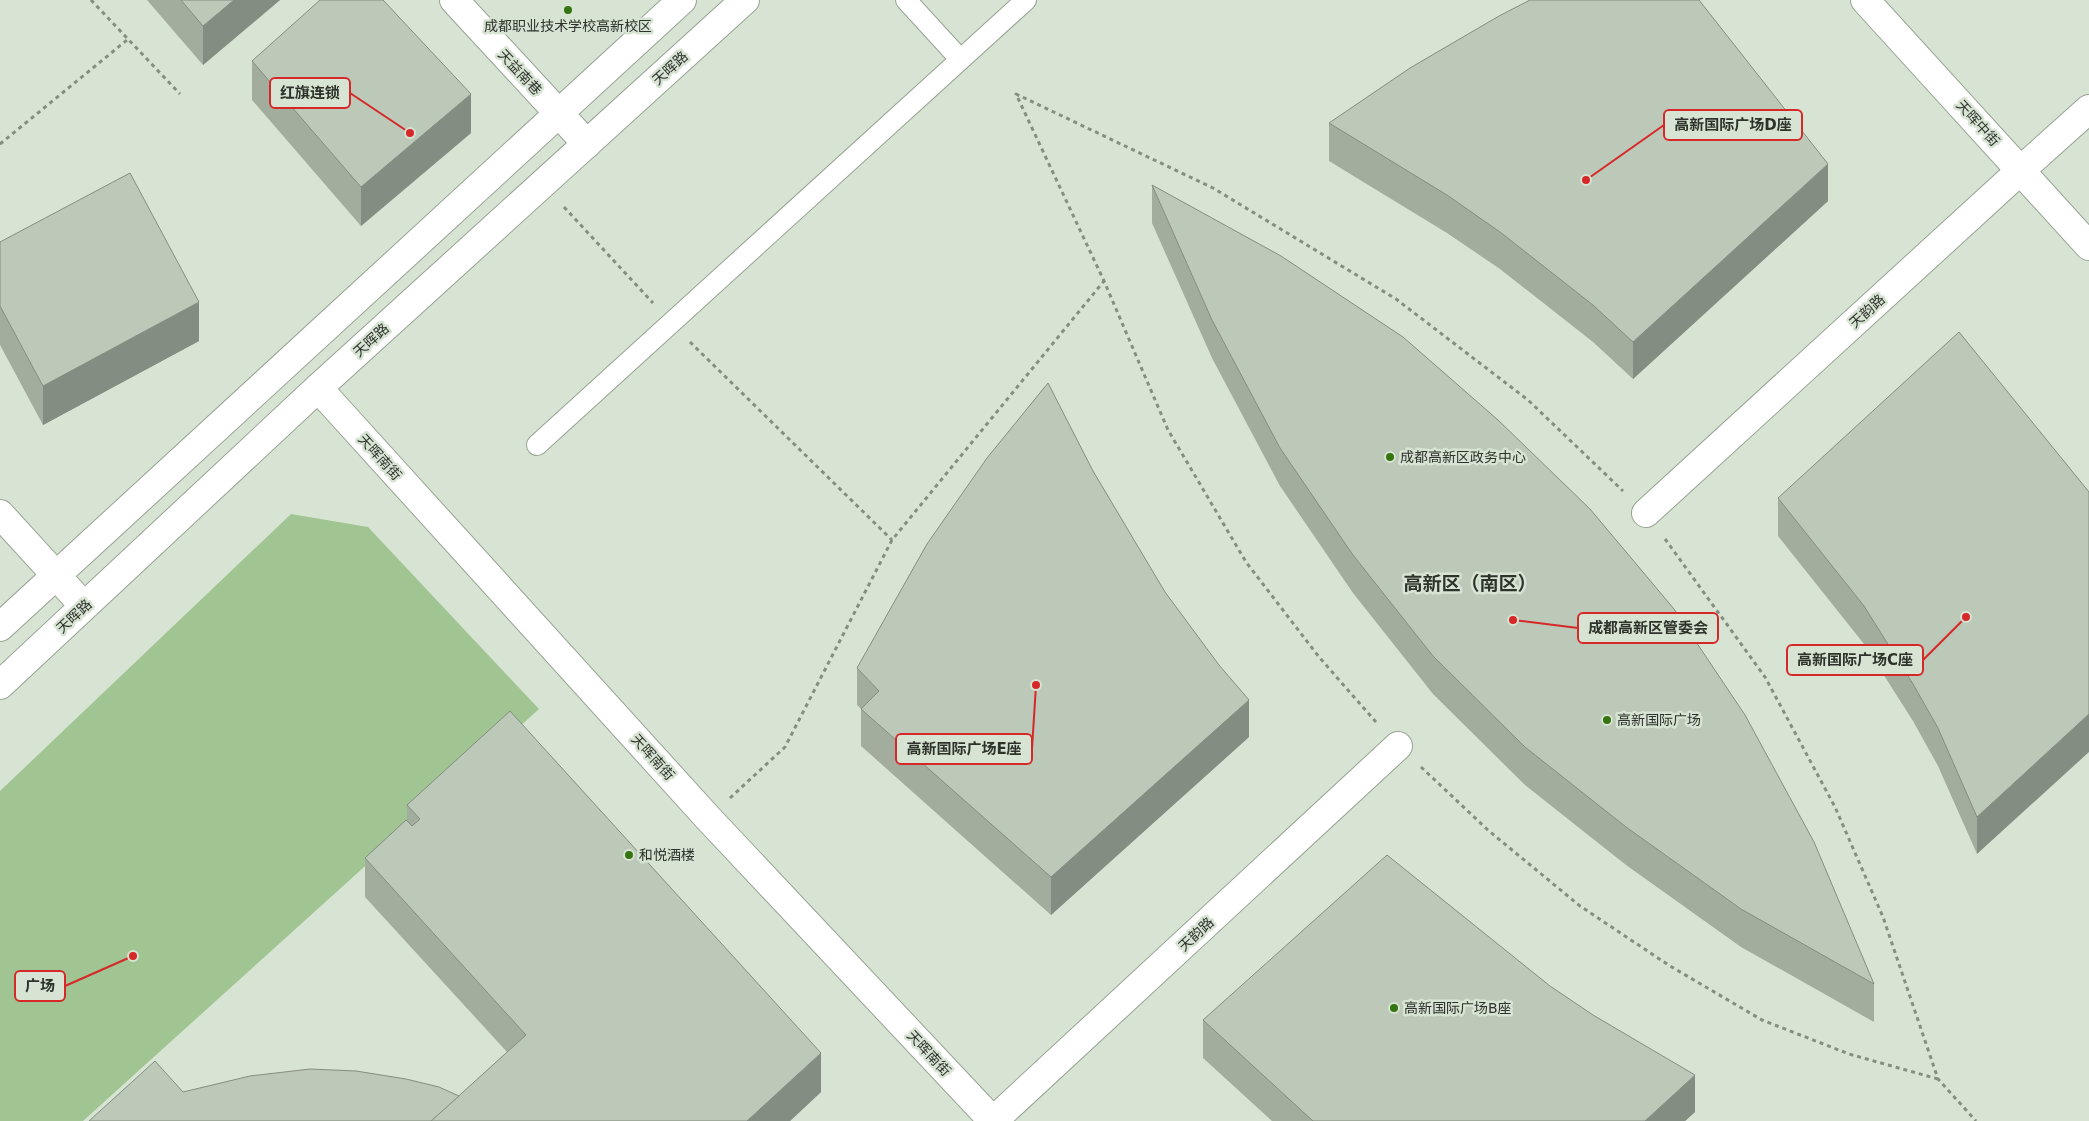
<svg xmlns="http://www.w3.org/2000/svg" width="2089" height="1121" viewBox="0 0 2089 1121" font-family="'DejaVu Sans','Noto Sans SC',sans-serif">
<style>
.green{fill:#a0c593}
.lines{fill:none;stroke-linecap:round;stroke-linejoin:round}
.service-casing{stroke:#97a393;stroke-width:22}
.minor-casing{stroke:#97a393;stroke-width:30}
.tertiary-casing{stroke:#97a393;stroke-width:30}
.path{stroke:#858e82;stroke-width:3;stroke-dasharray:4 4;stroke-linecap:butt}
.service{stroke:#fff;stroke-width:20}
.minor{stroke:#fff;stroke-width:28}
.tertiary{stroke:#fff;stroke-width:28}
.wall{fill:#a3ad9e}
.shaded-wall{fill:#848d81}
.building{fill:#bdc9b8;stroke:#848d81}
.poi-dot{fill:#347510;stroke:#d8e4d3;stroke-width:2}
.labels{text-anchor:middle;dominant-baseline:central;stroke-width:5;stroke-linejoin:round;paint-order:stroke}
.poi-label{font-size:14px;fill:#2d322b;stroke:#d8e4d3;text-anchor:start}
.street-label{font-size:14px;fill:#2d322b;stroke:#d8e4d3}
.district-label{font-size:19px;font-weight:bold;fill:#2d322b;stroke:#d8e4d3}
.leader{fill:none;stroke:#d62828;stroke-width:2}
.callout-dot{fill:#d62828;stroke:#d8e4d3;stroke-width:2}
.callout{fill:#d8e4d3;stroke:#d62828;stroke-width:2}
.callout-label{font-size:15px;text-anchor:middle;font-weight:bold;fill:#2d322b}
</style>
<rect width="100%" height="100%" fill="#d8e4d3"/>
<path class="green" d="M291,514L368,527L539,709L83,1121H0V791Z"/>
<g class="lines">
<defs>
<g id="service">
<path d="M906,0L960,59"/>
<path d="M537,445L1026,0"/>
</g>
<g id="minor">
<path d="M1646,513L2021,170"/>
<path d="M0,514L84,606"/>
</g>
<g id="tertiary">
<path d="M454,0L587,144"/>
<path d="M1865,0L2089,246"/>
<path d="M2021,170L2089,109"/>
<path d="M318,388L708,818L993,1121"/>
<path d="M0,627L682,0"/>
<path d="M0,685L318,388L745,0"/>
<path d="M993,1121L1398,746"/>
</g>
</defs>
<use href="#service" class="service-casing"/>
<use href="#minor" class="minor-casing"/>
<use href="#tertiary" class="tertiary-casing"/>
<g class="path">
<path d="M91,0L180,94"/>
<path d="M0,144L127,40"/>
<path d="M564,207L653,303"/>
<path d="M690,342L892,540"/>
<path d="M1665,539L1765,677L1835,807L1883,917L1938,1079L1976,1121"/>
<path d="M1376,722L1319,657L1246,562L1168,430L1104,281L1016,94L1213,188L1396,299L1528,400L1623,491"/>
<path d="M1421,767L1489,831L1580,906L1670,966L1762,1020L1849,1054L1938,1079"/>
<path d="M730,798L785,747L892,540L1104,281"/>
</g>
<use href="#service" class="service"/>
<use href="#minor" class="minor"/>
<use href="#tertiary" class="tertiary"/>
</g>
<g class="wall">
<path d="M147,0H280L203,65Z"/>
<path d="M252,61L471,133L361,226L252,100Z"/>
<path d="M1329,123L1828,201L1633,379L1593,342L1500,269L1447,233L1329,161Z"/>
<path d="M1152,185L1874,984V1022L1741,947L1626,865L1525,785L1433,694L1353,593L1280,486L1212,358L1152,223Z"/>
<path d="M0,242L199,341L43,425L0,345Z"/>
<path d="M1093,471L1249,737L1051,915L861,746V709L857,705V668Z"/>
<path d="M2089,492L1977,854L1938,766L1913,721L1864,644L1778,536V498Z"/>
<path d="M407,805L821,1092L790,1121H89L183,1092L459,1096L507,1052L365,897V858L407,821Z"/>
<path d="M1203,1020L1695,1112L1685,1121H1272L1203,1058Z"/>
</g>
<g class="shaded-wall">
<path d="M234,0H280L203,65V26Z"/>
<path d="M471,94V133L361,226V187Z"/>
<path d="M1828,164V201L1633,379V342Z"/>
<path d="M199,302V341L43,425V386Z"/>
<path d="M1249,700V737L1051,915V877Z"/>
<path d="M2089,714V752L1977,854V817Z"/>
<path d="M821,1053V1092L790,1121H747Z"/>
<path d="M1695,1075V1112L1685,1121H1645Z"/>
</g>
<g class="building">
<path d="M181,0H234L203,26Z"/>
<path d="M320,0H383L471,94L361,187L252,61Z"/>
<path d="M1530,0H1699L1828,164L1633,342L1593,305L1500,232L1447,195L1329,123L1410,68L1499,16Z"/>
<path d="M130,173L199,302L43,386L0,306V242Z"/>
<path d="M1152,185L1281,256L1403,337L1498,420L1590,509L1674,609L1745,715L1814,842L1874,984L1741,909L1626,827L1525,747L1433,656L1353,555L1280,448L1212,320Z"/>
<path d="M1959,332L2089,492V714L1977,817L1938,728L1913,684L1864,606L1778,498Z"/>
<path d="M1048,383L1093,471L1165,592L1219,665L1249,700L1051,877L861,709L879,691L857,668L927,544L987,458Z"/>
<path d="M510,711L821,1053L747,1121H431L526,1035L365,858L406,820L412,826L420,819L407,805Z"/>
<path d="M1387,855L1550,986L1593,1015L1695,1075L1645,1121H1313L1203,1020Z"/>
<path d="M155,1061L183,1092L250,1076L310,1069L356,1071L406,1079L439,1087L459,1096L431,1121H89Z"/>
</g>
<g class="poi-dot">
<circle cx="568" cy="10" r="5"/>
<circle cx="1390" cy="457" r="5"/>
<circle cx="1607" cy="720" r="5"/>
<circle cx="629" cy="855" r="5"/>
<circle cx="1394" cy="1008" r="5"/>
</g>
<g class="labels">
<g class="poi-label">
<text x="568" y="26" text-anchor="middle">成都职业技术学校高新校区</text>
<text x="1400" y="457">成都高新区政务中心</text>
<text x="1617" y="720">高新国际广场</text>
<text x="639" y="855">和悦酒楼</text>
<text x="1404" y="1008">高新国际广场B座</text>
</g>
<g class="street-label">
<text transform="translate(670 68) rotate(-42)">天晖路</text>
<text transform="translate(520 72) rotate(47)">天益南巷</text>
<text transform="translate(1978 123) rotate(48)">天晖中街</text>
<text transform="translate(1867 311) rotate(-42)">天韵路</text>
<text transform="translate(371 340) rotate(-42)">天晖路</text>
<text transform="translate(380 457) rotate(48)">天晖南街</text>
<text transform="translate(74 616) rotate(-43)">天晖路</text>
<text transform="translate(653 757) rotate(48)">天晖南街</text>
<text transform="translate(1196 934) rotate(-43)">天韵路</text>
<text transform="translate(929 1053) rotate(47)">天晖南街</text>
</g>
<g class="district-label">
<text x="1470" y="583">高新区（南区）</text>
</g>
</g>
<path class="leader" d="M410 133L350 93M1586 180L1664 125M1513 620L1578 628M1966 617L1923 660M1036 685L1032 749M133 956L65 986"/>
<g class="callout-dot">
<circle cx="410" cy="133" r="5"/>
<circle cx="1586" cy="180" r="5"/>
<circle cx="1513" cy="620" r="5"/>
<circle cx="1966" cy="617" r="5"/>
<circle cx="1036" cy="685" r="5"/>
<circle cx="133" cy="956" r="5"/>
</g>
<g class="callout">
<rect x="270" y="78" width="80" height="30" rx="5"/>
<rect x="1664" y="110" width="138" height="30" rx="5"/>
<rect x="1578" y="613" width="140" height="30" rx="5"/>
<rect x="1787" y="645" width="136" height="30" rx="5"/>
<rect x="896" y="734" width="136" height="30" rx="5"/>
<rect x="15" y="971" width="50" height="30" rx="5"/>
</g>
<g class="callout-label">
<text x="310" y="98">红旗连锁</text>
<text x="1733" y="130">高新国际广场D座</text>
<text x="1648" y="633">成都高新区管委会</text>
<text x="1855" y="665">高新国际广场C座</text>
<text x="964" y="754">高新国际广场E座</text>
<text x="40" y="991">广场</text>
</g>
</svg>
